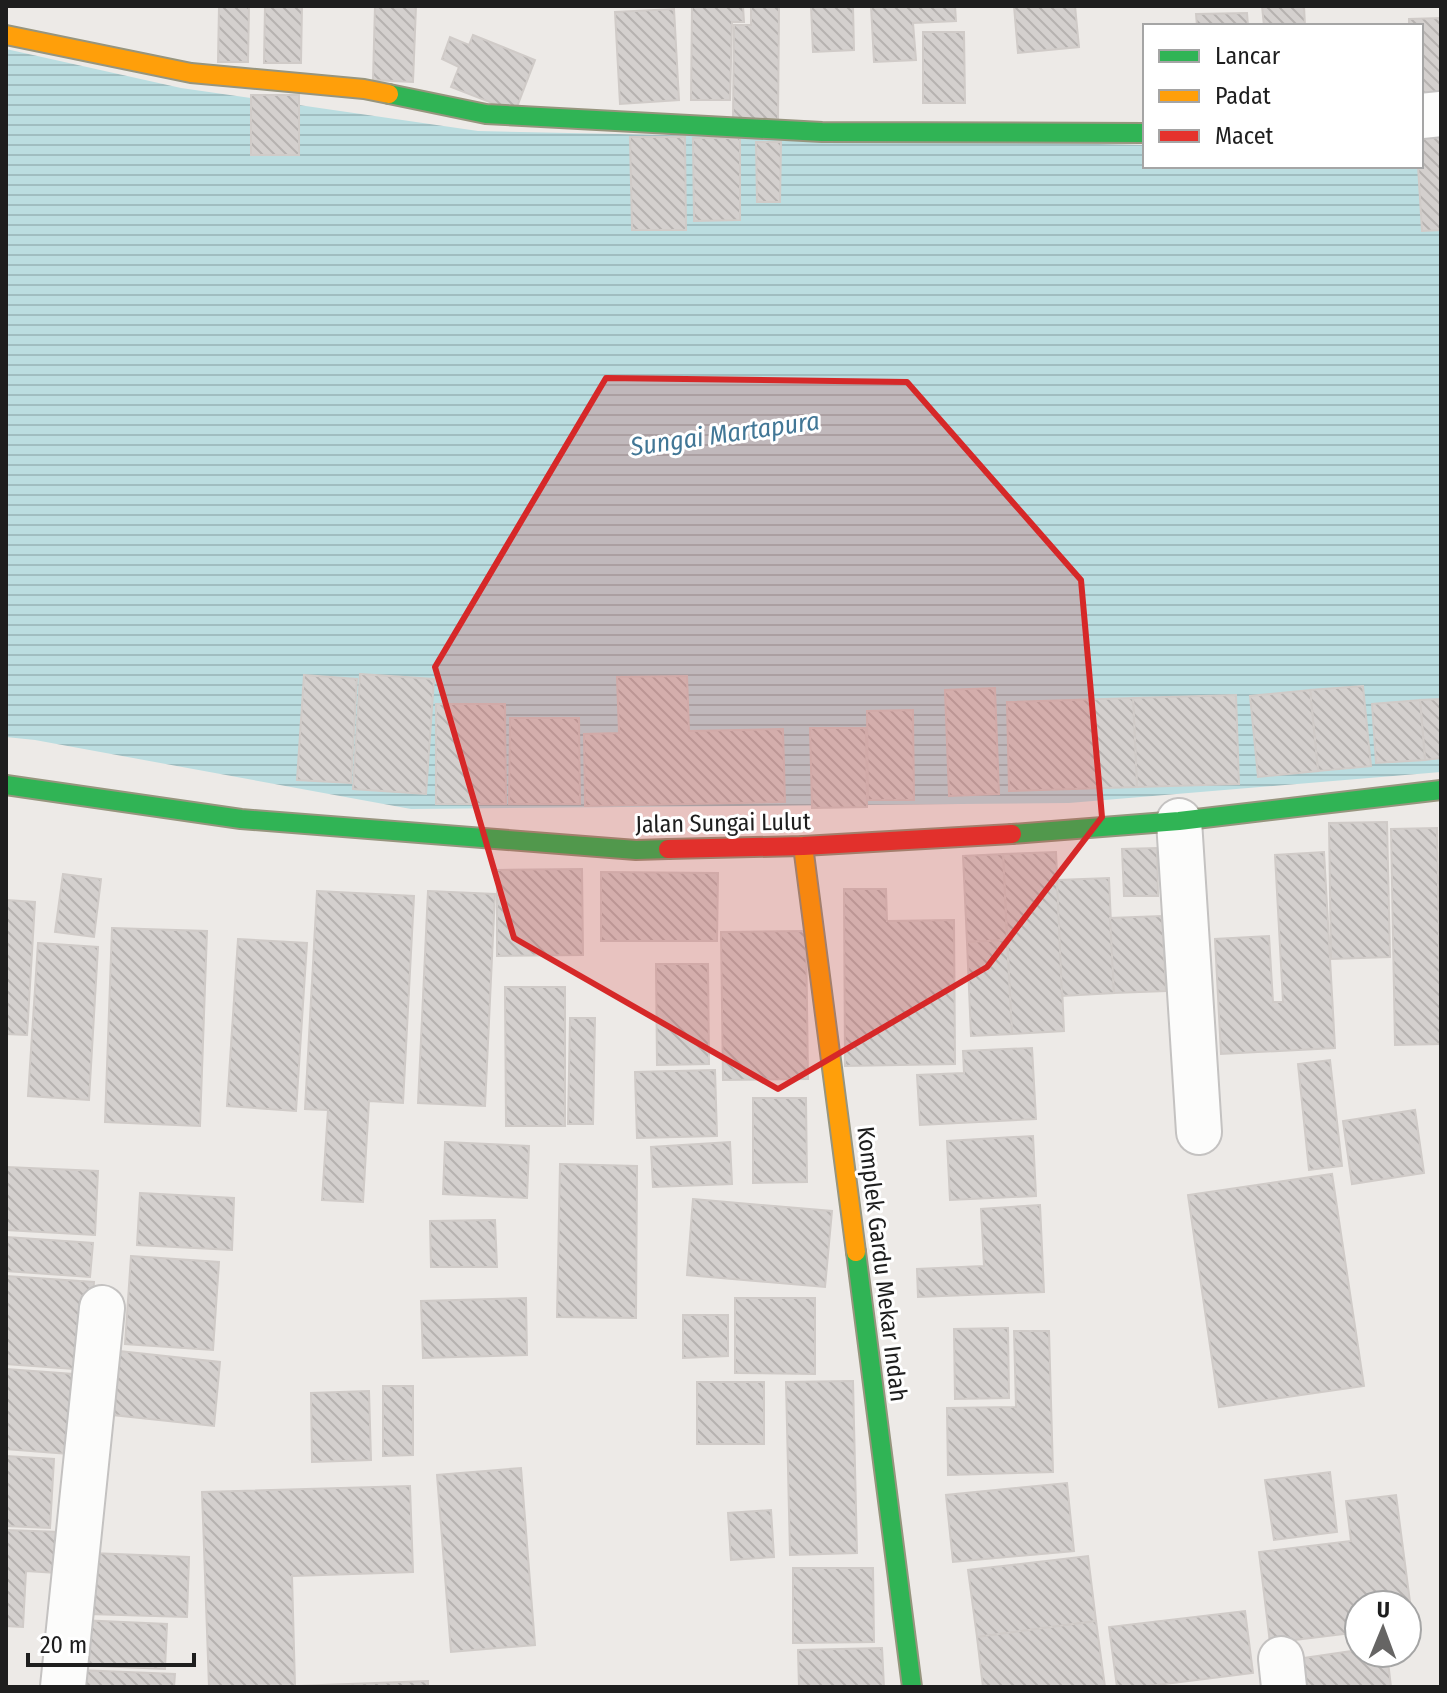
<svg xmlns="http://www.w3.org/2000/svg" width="1447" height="1693" viewBox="0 0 1447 1693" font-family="'Fira Sans Condensed',sans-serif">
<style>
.water{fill:url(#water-rules)}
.building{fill:url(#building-back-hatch);stroke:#d0cbc8;stroke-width:2}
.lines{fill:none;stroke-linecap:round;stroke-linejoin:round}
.street-casing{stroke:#c4c2c1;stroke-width:48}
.fast-casing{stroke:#97957e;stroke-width:22}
.slow-casing{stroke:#97957e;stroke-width:22}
.jam-casing{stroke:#97957e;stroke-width:22}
.street{stroke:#fcfcfb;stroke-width:44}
.fast{stroke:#30b455;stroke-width:18}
.slow{stroke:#ff9f0a;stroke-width:18}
.jam{stroke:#e5322d;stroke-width:18}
.marked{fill:#d62828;fill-opacity:0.2;stroke:#d62828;stroke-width:6;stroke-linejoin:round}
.labels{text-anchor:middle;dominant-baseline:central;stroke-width:6;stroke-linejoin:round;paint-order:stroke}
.street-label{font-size:24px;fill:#1e1e1e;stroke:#fff}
.water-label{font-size:26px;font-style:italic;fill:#427796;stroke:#fff}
</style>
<defs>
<pattern id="water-rules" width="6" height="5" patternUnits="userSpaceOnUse" patternTransform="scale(2)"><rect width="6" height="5" fill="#bbdde0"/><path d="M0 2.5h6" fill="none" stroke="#a0bdc0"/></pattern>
<pattern id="building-back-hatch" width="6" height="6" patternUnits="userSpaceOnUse" patternTransform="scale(2)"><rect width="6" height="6" fill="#d4d0ce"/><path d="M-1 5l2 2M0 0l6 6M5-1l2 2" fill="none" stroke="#b6b2b0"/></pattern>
</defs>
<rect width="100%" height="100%" fill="#edeae7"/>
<path class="water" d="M6,49L181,88L478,131L1145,145V166H1421L1441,127V772L1069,803L411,809L35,740L6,737Z"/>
<g class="building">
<path d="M219,6H249L248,62H218Z"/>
<path d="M265,6H302L301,63H264Z"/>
<path d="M375,6H416L413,82L373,80Z"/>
<path d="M692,6H743L744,22H732L730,100H691Z"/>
<path d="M751,6H779L778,122H733L734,25H751Z"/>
<path d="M811,6H853L854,50L813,52Z"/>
<path d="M871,6H955L956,21L913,23L916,60L874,62Z"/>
<path d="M1014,6H1075L1079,47L1018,53Z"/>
<path d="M1262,6H1304L1305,26H1264Z"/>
<path d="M674,9L679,100L620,104L615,12Z"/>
<path d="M1247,13L1248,26H1197L1196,14Z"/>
<path d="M1441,18V95L1421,96V26H1409V19Z"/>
<path d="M923,32H964L965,103H923Z"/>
<path d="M473,35L535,60L515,112L451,87L459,67L442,59L450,37L469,45Z"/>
<rect x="251" y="95" width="48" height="60"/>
<path d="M1441,127V230L1422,231L1418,166H1421V128Z"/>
<path d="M630,137H685L686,230H632Z"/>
<path d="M693,138H740V220L694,221Z"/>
<path d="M756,142H781L780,202H757Z"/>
<path d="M360,674L434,679L426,794L353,789Z"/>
<path d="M304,675L357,679L351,783L297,780Z"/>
<path d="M687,676L689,731L783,729L785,802L585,806L584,734L619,733L617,677Z"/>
<path d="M1363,686L1371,766L1318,771L1310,690Z"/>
<path d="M995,688L999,794L949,796L945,690Z"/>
<path d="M1310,690L1318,771L1258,777L1250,696Z"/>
<path d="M1236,695L1239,784L1137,787L1133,698Z"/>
<path d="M1133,698L1137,787L1009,791L1007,702Z"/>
<path d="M1441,699V758L1425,760L1420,700Z"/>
<path d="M1420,700L1425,760L1376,763L1372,704Z"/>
<path d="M436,704H505L506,804H436Z"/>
<path d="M913,710L914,800H868L867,711Z"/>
<path d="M510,718H579L580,804H509Z"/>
<path d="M810,728H866L867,807L812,808Z"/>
<path d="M1387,822L1390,957L1331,959L1329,823Z"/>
<path d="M1437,828L1441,1044L1395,1045L1391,829Z"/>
<path d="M1157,848L1158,896H1124L1122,849Z"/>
<path d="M1056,852L1064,1031L1012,1034L1003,854Z"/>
<path d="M1324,852L1335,1048L1221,1054L1215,939L1269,936L1273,1002H1283L1275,855Z"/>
<path d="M1003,854L1007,940L967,942L963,856Z"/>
<path d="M582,869L583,955L497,956V870Z"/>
<path d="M601,872L718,873L717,941H601Z"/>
<path d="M63,874L101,879L94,937L55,932Z"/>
<path d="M1109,878L1114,993L1062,996L1057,880Z"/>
<path d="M844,889H886L887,921L954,920L955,1064L845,1066Z"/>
<path d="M317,891L414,896L403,1103L369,1101L363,1202L322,1200L328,1110L305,1109Z"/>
<path d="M428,891L495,894L485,1106L418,1103Z"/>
<path d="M6,900L35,902L27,1035L6,1034Z"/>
<path d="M1162,916L1166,991L1114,993L1110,918Z"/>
<path d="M112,928L207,931L200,1126L105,1122Z"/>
<path d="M806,931L808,1079L723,1080L721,932Z"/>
<path d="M238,939L307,943L296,1111L227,1106Z"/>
<path d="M1007,940L1012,1034L971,1036L967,942Z"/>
<path d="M38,943L98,947L89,1100L28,1096Z"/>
<path d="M656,964H708L709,1064L657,1065Z"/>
<path d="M505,987H565V1126H506Z"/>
<path d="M570,1018H595L593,1124H568Z"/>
<path d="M1032,1048L1036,1119L920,1125L917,1075L964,1073L963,1051Z"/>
<path d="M1330,1060L1342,1166L1309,1170L1298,1064Z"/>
<path d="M715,1070L717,1136L637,1138L635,1072Z"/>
<path d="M753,1098H806L807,1182L753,1183Z"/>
<path d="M1415,1110L1424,1173L1352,1184L1343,1121Z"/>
<path d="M1033,1136L1036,1196L950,1200L947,1141Z"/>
<path d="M445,1142L529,1146L527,1198L443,1194Z"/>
<path d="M730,1142L732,1184L653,1187L651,1147Z"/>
<path d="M560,1164L637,1166L636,1318L557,1317Z"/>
<path d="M6,1167L98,1171L95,1235L6,1230Z"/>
<path d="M1332,1174L1364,1386L1219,1407L1188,1195Z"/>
<path d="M140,1193L234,1198L232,1250L137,1245Z"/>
<path d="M693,1199L832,1211L825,1287L687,1275Z"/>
<path d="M1040,1205L1044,1292L918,1297L917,1269L984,1266L981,1209Z"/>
<path d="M495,1220L497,1267H431L430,1221Z"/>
<path d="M6,1237L93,1243L90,1277L6,1271Z"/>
<path d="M131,1256L219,1262L213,1350L125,1344Z"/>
<path d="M6,1276L94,1282L88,1370L6,1364Z"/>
<path d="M526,1298L527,1355L423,1358L421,1301Z"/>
<path d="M735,1298H815V1374L735,1373Z"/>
<path d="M683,1315H728V1356L683,1358Z"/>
<path d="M1008,1328L1009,1398L955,1399L954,1329Z"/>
<path d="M1014,1331H1049L1053,1472L948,1475L947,1408L1016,1407Z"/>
<path d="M119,1351L220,1362L214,1426L113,1415Z"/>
<path d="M6,1369L87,1375L81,1455L6,1449Z"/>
<path d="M853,1381L857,1553L790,1555L786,1382Z"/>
<rect x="697" y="1382" width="67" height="62"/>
<path d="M383,1386H413V1455L383,1456Z"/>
<path d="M369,1391L371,1460L312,1462L311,1393Z"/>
<path d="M6,1456L54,1459L50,1528L6,1526Z"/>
<path d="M521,1468L535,1645L451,1652L437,1475Z"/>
<path d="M1330,1472L1337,1532L1274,1540L1265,1480Z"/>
<path d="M1067,1483L1074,1551L953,1562L946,1495Z"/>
<path d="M410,1486L413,1572L292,1576L295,1686L428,1681V1687H209L202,1492Z"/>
<path d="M1396,1495L1413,1625L1407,1626V1605H1359V1632L1270,1643L1259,1552L1351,1541L1346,1501Z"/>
<path d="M771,1510L774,1557L731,1560L728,1513Z"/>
<path d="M6,1530L60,1532L57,1573L26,1571L23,1627L6,1626Z"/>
<path d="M91,1553L189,1557L187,1617L89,1614Z"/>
<path d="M1088,1556L1096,1621L977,1637L968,1570Z"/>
<path d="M793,1568H873L874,1642L793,1643Z"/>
<path d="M1245,1611L1253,1673L1141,1687H1117L1109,1627Z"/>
<path d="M79,1620L167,1624L165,1669L77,1665Z"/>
<path d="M1096,1621L1105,1687H983L977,1637Z"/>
<path d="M882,1648L884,1687H799L798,1650Z"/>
<path d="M1359,1650V1653H1387L1391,1687H1307L1303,1658Z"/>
<path d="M78,1670L175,1674L174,1687H77Z"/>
</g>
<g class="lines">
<defs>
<g id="street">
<path d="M1421,116L1441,114"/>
<path d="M1179,821L1199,1132"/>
<path d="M1281,1659L1284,1687"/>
<path d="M63,1687L102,1308"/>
</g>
<g id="fast">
<path d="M389,94L486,114L822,132L1145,133"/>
<path d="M6,785L241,819L636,850L668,849"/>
<path d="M1012,834L1179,821L1441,790"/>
<path d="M856,1252L912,1687"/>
</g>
<g id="slow">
<path d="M6,35L191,73L364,89L389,94"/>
<path d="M803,846L856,1252"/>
</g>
<path id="jam" d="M668,849L803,846L1012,834"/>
</defs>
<use href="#street" class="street-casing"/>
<use href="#fast" class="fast-casing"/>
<use href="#slow" class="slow-casing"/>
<use href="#jam" class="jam-casing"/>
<use href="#street" class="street"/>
<use href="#fast" class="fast"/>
<use href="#slow" class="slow"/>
<use href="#jam" class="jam"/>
</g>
<path class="marked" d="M606,378L907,382L1081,580L1102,817L987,967L778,1089L514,938L435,667Z"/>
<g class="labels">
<g class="street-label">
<text transform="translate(723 823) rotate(-1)">Jalan Sungai Lulut</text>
<text transform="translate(882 1264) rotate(83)">Komplek Gardu Mekar Indah</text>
</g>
<g class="water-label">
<text transform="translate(725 434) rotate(-8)">Sungai Martapura</text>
</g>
</g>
<rect width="1447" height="1693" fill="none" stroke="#1e1e1e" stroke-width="16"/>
<rect x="1143" y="24" width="280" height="144" fill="#ffffff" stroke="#a5a5a5" stroke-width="2"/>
<rect x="1159" y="50" width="40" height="12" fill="#30b455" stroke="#a5a5a5" stroke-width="2"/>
<text x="1215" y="64" font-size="24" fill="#1e1e1e">Lancar</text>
<rect x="1159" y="90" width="40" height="12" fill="#ff9f0a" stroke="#a5a5a5" stroke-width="2"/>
<text x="1215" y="104" font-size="24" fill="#1e1e1e">Padat</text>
<rect x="1159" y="130" width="40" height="12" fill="#e5322d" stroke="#a5a5a5" stroke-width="2"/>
<text x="1215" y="144" font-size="24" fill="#1e1e1e">Macet</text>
<g transform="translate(1383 1629) rotate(1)"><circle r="38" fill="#ffffff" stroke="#a5a5a5" stroke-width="2"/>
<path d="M0-6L14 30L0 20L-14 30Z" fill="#666564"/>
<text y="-12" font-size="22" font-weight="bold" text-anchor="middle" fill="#1e1e1e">U</text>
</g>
<path d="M28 1653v12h166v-12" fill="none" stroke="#1e1e1e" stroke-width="4"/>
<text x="40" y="1653" font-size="24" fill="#1e1e1e" stroke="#ffffff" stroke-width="6" paint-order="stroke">20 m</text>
</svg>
